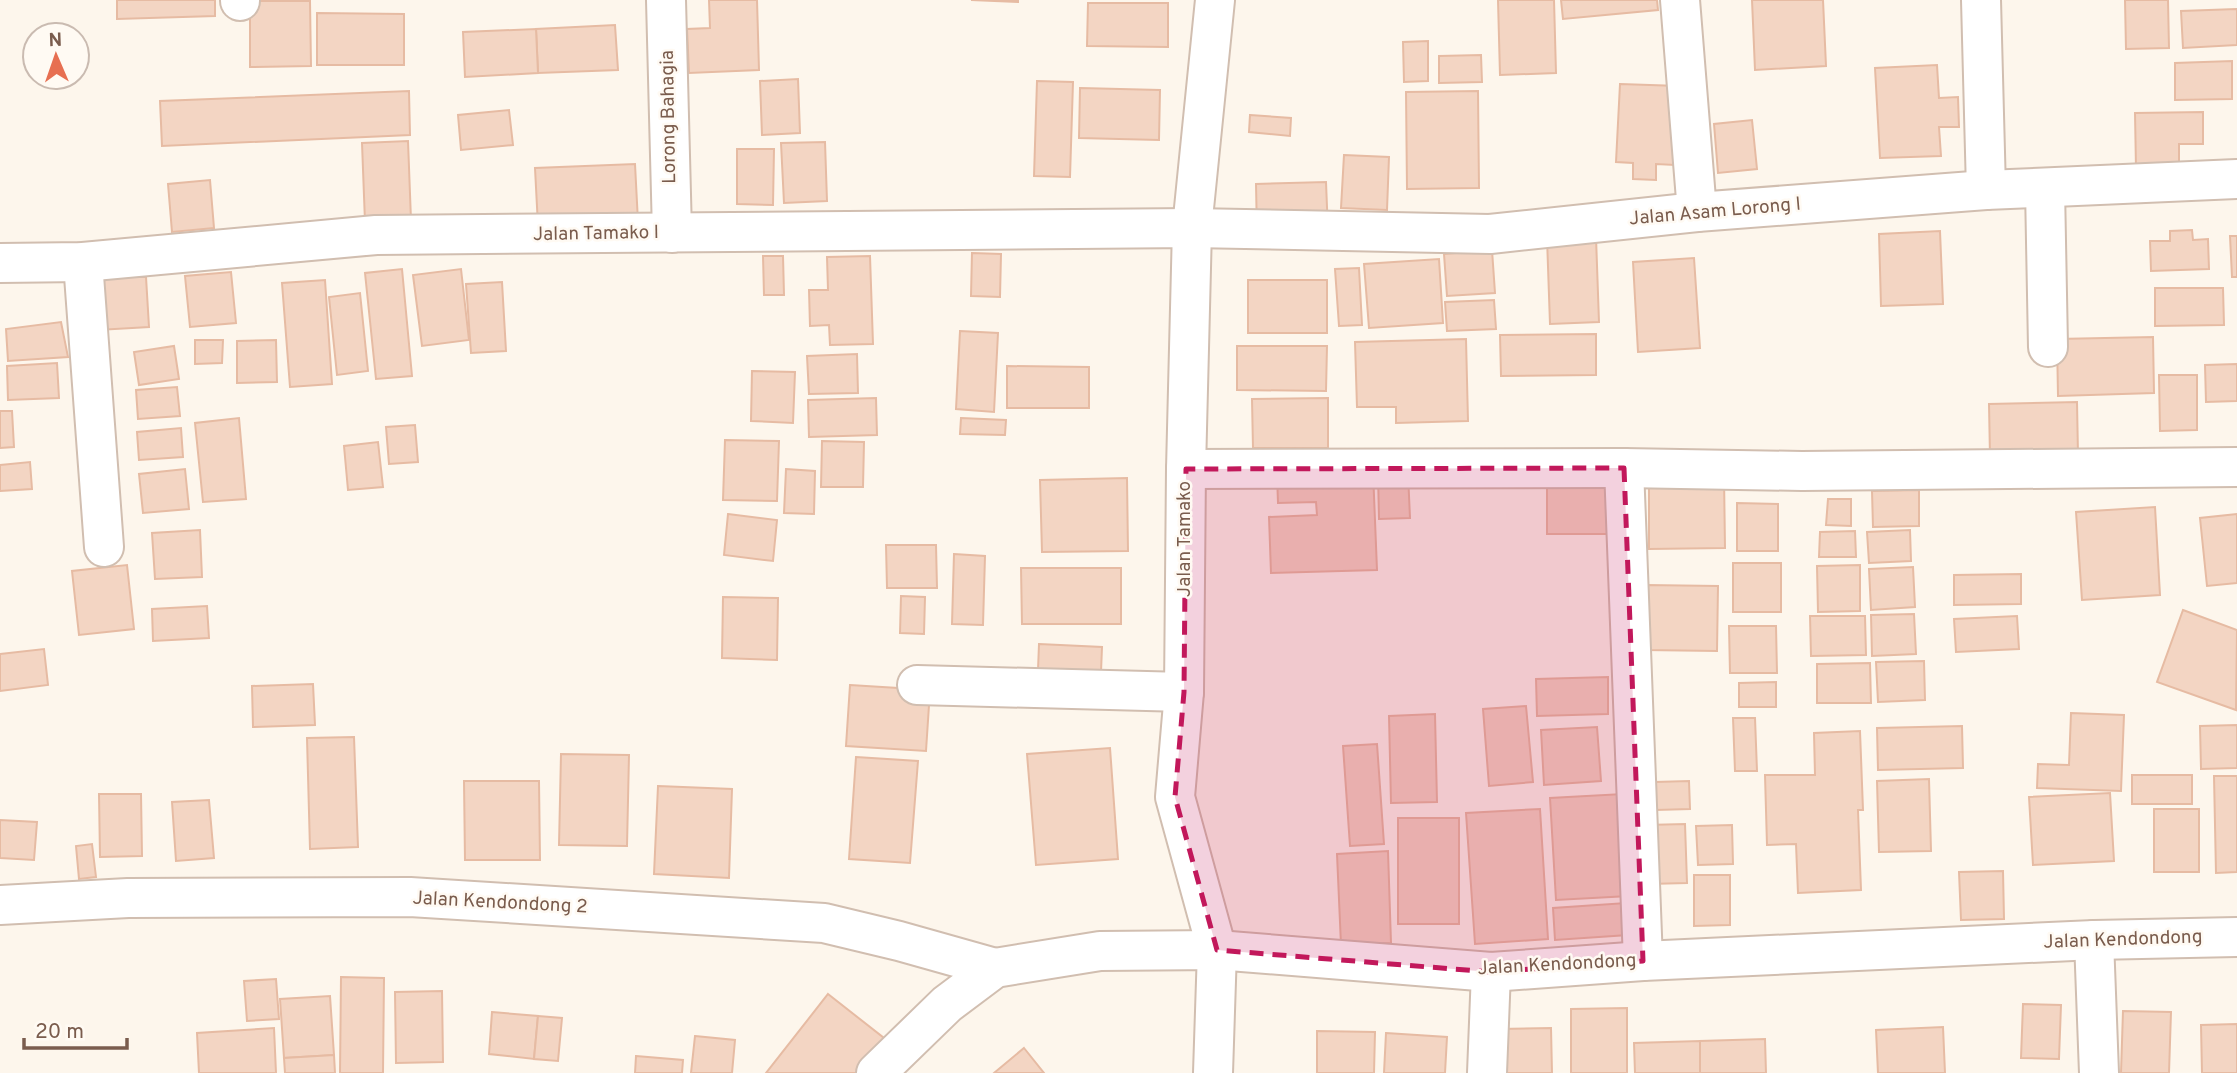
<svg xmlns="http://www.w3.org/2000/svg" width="2237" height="1073" viewBox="0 0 2237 1073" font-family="Overpass,sans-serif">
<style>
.building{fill:#f3d5c3;stroke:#e6bba3;stroke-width:2}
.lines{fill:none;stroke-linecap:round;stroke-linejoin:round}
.minor-casing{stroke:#d1beb0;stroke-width:42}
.minor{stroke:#fff;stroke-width:38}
.marked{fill:#c2185b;fill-opacity:0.2;stroke:#c2185b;stroke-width:5;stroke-dasharray:14 9;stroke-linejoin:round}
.labels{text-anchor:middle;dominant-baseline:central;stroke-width:5;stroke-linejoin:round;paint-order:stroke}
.street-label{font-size:19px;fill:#7a5c4d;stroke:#fffaf3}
</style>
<rect width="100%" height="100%" fill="#fdf6ec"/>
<g class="building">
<path d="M117,0H215V16L117,19Z"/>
<path d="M709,0H757L759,70L689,73L687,29L710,28Z"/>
<path d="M971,0H1018V2Z"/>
<path d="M1498,0H1554L1556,73L1500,75Z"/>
<path d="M1561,0H1657L1658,10L1563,19Z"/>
<path d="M1752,0H1823L1826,66L1755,70Z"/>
<path d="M2125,0H2168L2169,48L2126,49Z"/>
<path d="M250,1H310L311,66L250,67Z"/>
<path d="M1088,3H1168V47L1087,46Z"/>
<path d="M2237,9V45L2183,48L2181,11Z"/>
<path d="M317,13L404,14V65H317Z"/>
<path d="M615,25L618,70L538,73L536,29Z"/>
<path d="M536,29L538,73L465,77L463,32Z"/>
<path d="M1428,41V81L1404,82L1403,42Z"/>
<path d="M1481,55L1482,82L1439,83V56Z"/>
<path d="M2232,61V99L2175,100V63Z"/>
<path d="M1937,65L1939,98L1958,97L1959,127H1939L1941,156L1880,158L1875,68Z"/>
<path d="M798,79L800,133L762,135L760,81Z"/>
<path d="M1037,81L1073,82L1070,177L1034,176Z"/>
<path d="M1620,84L1679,86L1675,165L1656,164V180L1633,179V163L1616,162Z"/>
<path d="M1080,88L1160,90L1159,140L1079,138Z"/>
<path d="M409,91L410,135L162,146L160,101Z"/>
<path d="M1478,91L1479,188L1407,189L1406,92Z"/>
<path d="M509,110L513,145L461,150L458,115Z"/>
<path d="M2203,112V144H2179V168L2136,169L2135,113Z"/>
<path d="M1250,115L1291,118L1290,136L1249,132Z"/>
<path d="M1752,120L1757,169L1718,173L1714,124Z"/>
<path d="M408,141L411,220L365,222L362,143Z"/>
<path d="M825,142L827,201L784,203L781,143Z"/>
<path d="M737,149H774L773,205L737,204Z"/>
<path d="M1344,155L1389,157L1387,210L1341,208Z"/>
<path d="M635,164L638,222L538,226L535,168Z"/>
<path d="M210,180L214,228L172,232L168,184Z"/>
<path d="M1326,182L1328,232L1257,234L1256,184Z"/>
<path d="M2192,230L2193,240L2208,239L2209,269L2151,271L2150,241H2170V231Z"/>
<path d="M1940,231L1943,304L1881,306L1879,234Z"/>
<path d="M2230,236H2237V277H2232Z"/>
<path d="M1596,237L1599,322L1550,324L1547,238Z"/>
<path d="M1492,250L1495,293L1447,296L1444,254Z"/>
<path d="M972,253L1001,254L1000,297L971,296Z"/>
<path d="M763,256H783L784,295H764Z"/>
<path d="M870,256L873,344L830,345L829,325L810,326L809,290H828L827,257Z"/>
<path d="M1694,258L1700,348L1638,352L1633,262Z"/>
<path d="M1439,259L1443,323L1369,328L1364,264Z"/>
<path d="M1359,268L1362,325L1339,326L1335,269Z"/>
<path d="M402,269L412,376L376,379L365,273Z"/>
<path d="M461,269L469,340L422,346L413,275Z"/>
<path d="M231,272L236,323L190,327L185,276Z"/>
<path d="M97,277H146L149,327L98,330Z"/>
<path d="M325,280L332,384L290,387L282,283Z"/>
<rect x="1248" y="280" width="79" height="53"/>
<path d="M502,282L506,351L471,353L466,284Z"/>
<path d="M2155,288H2223L2224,325L2155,326Z"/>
<path d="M360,293L368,371L337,375L329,297Z"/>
<path d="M1494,300L1496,329L1447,331L1445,302Z"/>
<path d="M61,322L68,357L8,361L6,329Z"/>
<path d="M960,331L998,333L994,412L956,409Z"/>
<path d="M1596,334V375L1501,376L1500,335Z"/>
<path d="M2153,337L2154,393L2058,396L2057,339Z"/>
<path d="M1466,339L1468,421L1396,423V407H1357L1355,342Z"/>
<path d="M195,340H223L222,363L195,364Z"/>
<path d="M276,340L277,382L237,383V341Z"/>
<path d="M174,346L179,379L139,385L134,352Z"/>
<path d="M1237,346H1327L1326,391L1237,390Z"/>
<path d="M857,354L858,393L809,394L807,356Z"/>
<path d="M57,363L59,398L8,400L7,366Z"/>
<path d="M2237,364V401L2206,402L2205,365Z"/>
<path d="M1007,366L1089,367V408H1007Z"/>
<path d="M752,371L795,372L793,423L751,421Z"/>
<path d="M2159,375H2197V430L2160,431Z"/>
<path d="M177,387L180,416L138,419L136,390Z"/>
<path d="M876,398L877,435L809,437L808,400Z"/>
<path d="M1328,398V448H1253L1252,399Z"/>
<path d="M2077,402L2078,455L1990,457L1989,404Z"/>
<path d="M0,411H12L14,447L0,448Z"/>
<path d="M239,418L246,499L203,502L195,423Z"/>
<path d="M961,418L1006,420L1005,435L960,434Z"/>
<path d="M415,425L418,462L389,464L386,427Z"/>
<path d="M181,428L183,457L139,460L137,432Z"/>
<path d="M725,440L779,441L777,501L723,500Z"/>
<path d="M822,441L864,442L863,487H821Z"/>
<path d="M378,442L383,487L348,490L344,446Z"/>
<path d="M30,462L32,489L0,491V465Z"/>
<path d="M185,469L189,509L143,513L139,474Z"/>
<path d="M786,469L815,471L814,514L784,513Z"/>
<path d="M1373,471L1377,570L1271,573L1269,517L1317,515L1316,502L1278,503L1277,474Z"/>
<path d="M1408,473L1410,518L1379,519L1378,474Z"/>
<path d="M1724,476L1725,548L1649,549V477Z"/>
<path d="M1127,478L1128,551L1042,552L1040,480Z"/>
<rect x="1547" y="485" width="61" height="49"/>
<path d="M1919,490V526L1873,527L1872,491Z"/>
<path d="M1828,499H1851V526L1826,525Z"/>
<path d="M1737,503L1778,504V551H1737Z"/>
<path d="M2155,507L2160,595L2082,600L2076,512Z"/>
<path d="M728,514L777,520L773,561L724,555Z"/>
<path d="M2237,514V583L2207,586L2200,518Z"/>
<path d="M200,530L202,577L155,579L152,533Z"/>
<path d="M1910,530L1911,561L1869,563L1867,532Z"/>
<path d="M1855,531L1856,557H1819L1820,532Z"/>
<path d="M886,545H936L937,588H887Z"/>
<path d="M954,554L985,556L983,625L952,624Z"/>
<rect x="1733" y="563" width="48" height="49"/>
<path d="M127,565L134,629L79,635L72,571Z"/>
<path d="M1860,565V611L1818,612L1817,566Z"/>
<path d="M1913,567L1915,607L1871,610L1869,569Z"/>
<path d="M1021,568H1121V624H1022Z"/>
<path d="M2021,574V604L1954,605V575Z"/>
<path d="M1646,585L1718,586L1717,651L1645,650Z"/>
<path d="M901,596L925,597L924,634L900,633Z"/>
<path d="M723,597L778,598L777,660L722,658Z"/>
<path d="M207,606L209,638L153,641L152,609Z"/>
<path d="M2183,610L2237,630L2236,710L2157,682Z"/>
<path d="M1914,614L1916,654L1872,656L1871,615Z"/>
<path d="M1810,616H1865L1866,655L1811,656Z"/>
<path d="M2017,616L2019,649L1956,652L1954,619Z"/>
<path d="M1729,626H1776L1777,673H1730Z"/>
<path d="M1039,644L1102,647L1101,672L1038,670Z"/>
<path d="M44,649L48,685L0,691V654Z"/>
<path d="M1924,661L1925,700L1878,702L1876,662Z"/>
<path d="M1870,663L1871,703H1817V664Z"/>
<path d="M1608,677V714L1537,716L1536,679Z"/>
<path d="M1776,682V707H1739V683Z"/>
<path d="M313,684L315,725L253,727L252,686Z"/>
<path d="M850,685L930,690L926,751L846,746Z"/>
<path d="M1526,706L1533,782L1489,786L1483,709Z"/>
<path d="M2071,713L2124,715L2121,791L2037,788L2038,764L2069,765Z"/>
<path d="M1435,714L1437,802L1391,803L1389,716Z"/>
<path d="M1733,718H1755L1757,771H1735Z"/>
<path d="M2237,725V768L2201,769L2200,726Z"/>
<path d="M1962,726L1963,768L1878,770L1877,728Z"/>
<path d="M1597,727L1601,781L1544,785L1541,730Z"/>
<path d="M1860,731L1863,810H1858L1861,890L1798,893L1796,844L1767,845L1765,775H1815L1814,733Z"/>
<path d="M354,737L358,847L310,849L307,738Z"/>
<path d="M1377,744L1384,844L1350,846L1343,746Z"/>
<path d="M1110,748L1118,859L1036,865L1027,754Z"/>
<path d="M561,754L629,755L627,846L559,845Z"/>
<path d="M856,757L918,761L910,863L849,859Z"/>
<rect x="2132" y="775" width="60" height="29"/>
<path d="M2214,776H2237V872L2216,873Z"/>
<path d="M1929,779L1931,851L1879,852L1877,781Z"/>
<path d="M464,781H539L540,860H465Z"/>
<path d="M1689,781L1690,809L1656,810L1655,782Z"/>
<path d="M658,786L732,789L729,878L654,874Z"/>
<path d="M2110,793L2114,861L2033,865L2029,797Z"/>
<path d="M99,794H141L142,856L100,857Z"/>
<path d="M1623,794L1629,896L1556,900L1550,798Z"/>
<path d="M209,800L214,858L176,861L172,802Z"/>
<path d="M1540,809L1548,939L1475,944L1466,813Z"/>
<rect x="2154" y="809" width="45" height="63"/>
<rect x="1398" y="818" width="61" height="106"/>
<path d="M0,820L37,822L34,860L0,858Z"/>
<path d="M1685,824L1687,883L1648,884L1646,825Z"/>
<path d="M1732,825L1733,864L1698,865L1696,826Z"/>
<path d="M92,844L96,877L79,879L76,846Z"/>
<path d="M1388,851L1391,943L1341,945L1337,854Z"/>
<path d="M2003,871L2004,919L1961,920L1959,872Z"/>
<path d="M1694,875H1730V925L1694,926Z"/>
<path d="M1626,903L1628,935L1555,940L1553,908Z"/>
<path d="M341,977L384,978L383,1073H340Z"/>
<path d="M276,979L279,1019L247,1021L244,981Z"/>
<path d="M442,991L443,1062L396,1063L395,992Z"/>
<path d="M828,994L884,1038L856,1073H766Z"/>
<path d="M330,996L334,1055L284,1058L280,999Z"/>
<path d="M2023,1004L2061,1005L2059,1059L2021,1058Z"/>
<path d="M1627,1008V1073H1571V1009Z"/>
<path d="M2123,1011L2171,1012L2169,1073H2121Z"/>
<path d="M492,1012L538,1016L534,1059L489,1054Z"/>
<path d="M538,1016L562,1018L558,1061L534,1059Z"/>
<path d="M2237,1024V1073H2202L2201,1025Z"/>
<path d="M1943,1027L1945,1073H1878L1876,1030Z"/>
<path d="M274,1028L276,1073H199L197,1033Z"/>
<path d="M1551,1028L1552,1073H1500L1499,1029Z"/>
<path d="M1317,1031L1375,1032L1374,1073H1317Z"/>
<path d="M1386,1033L1447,1037L1445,1073H1384Z"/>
<path d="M695,1036L735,1040L732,1073H691Z"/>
<path d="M1765,1039L1766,1073H1700V1041Z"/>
<path d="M1700,1041V1073H1635L1634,1043Z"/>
<path d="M1024,1048L1044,1073H994Z"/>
<path d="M334,1055L335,1073H285L284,1058Z"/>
<path d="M636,1056L683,1060L682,1073H635Z"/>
</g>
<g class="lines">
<defs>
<g id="minor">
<path d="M240,0V1"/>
<path d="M666,0L672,233"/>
<path d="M1680,0L1697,212"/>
<path d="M1981,0L1986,190"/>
<path d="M2045,188L2048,347"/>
<path d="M83,262L104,547"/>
<path d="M0,263L83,262L376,235L1192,228L1490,234L1697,212L1986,190L2237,179"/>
<path d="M1624,468L1643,961"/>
<path d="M1186,469L1624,468L1802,471L2237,467"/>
<path d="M917,685L1184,692"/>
<path d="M0,905L128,898L410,897L824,923L899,941L995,968"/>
<path d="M2094,940L2099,1073"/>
<path d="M876,1073L947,1004L995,968L1100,951L1217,950L1491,972L1643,961L2094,940L2237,937"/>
<path d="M1213,1073L1217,950L1175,797L1184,692L1186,469L1192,228L1215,0"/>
<path d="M1487,1073L1491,972"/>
</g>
</defs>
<use href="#minor" class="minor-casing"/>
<use href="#minor" class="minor"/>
</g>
<path class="marked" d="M1624,468L1643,961L1491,972L1217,950L1175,797L1184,692L1186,469Z"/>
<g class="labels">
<g class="street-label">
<text transform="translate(669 117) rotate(-91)">Lorong Bahagia</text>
<text transform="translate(1715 212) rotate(-5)">Jalan Asam Lorong I</text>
<text transform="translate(596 234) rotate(-1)">Jalan Tamako I</text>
<text transform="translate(1185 539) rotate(-90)">Jalan Tamako</text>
<text transform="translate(500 903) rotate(3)">Jalan Kendondong 2</text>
<text transform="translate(2123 940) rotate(-2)">Jalan Kendondong</text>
<text transform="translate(1557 965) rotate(-3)">Jalan Kendondong</text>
</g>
</g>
<g transform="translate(56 56) rotate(358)"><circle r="33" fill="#fffaf3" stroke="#cabbb1" stroke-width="2"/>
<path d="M0-5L12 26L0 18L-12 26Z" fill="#e76f51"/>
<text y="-10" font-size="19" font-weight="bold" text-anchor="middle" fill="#7a5c4d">N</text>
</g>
<path d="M24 1038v10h103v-10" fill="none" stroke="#7a5c4d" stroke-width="3.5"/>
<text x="35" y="1038" font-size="21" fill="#7a5c4d" stroke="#fffaf3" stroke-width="5" paint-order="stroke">20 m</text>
</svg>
